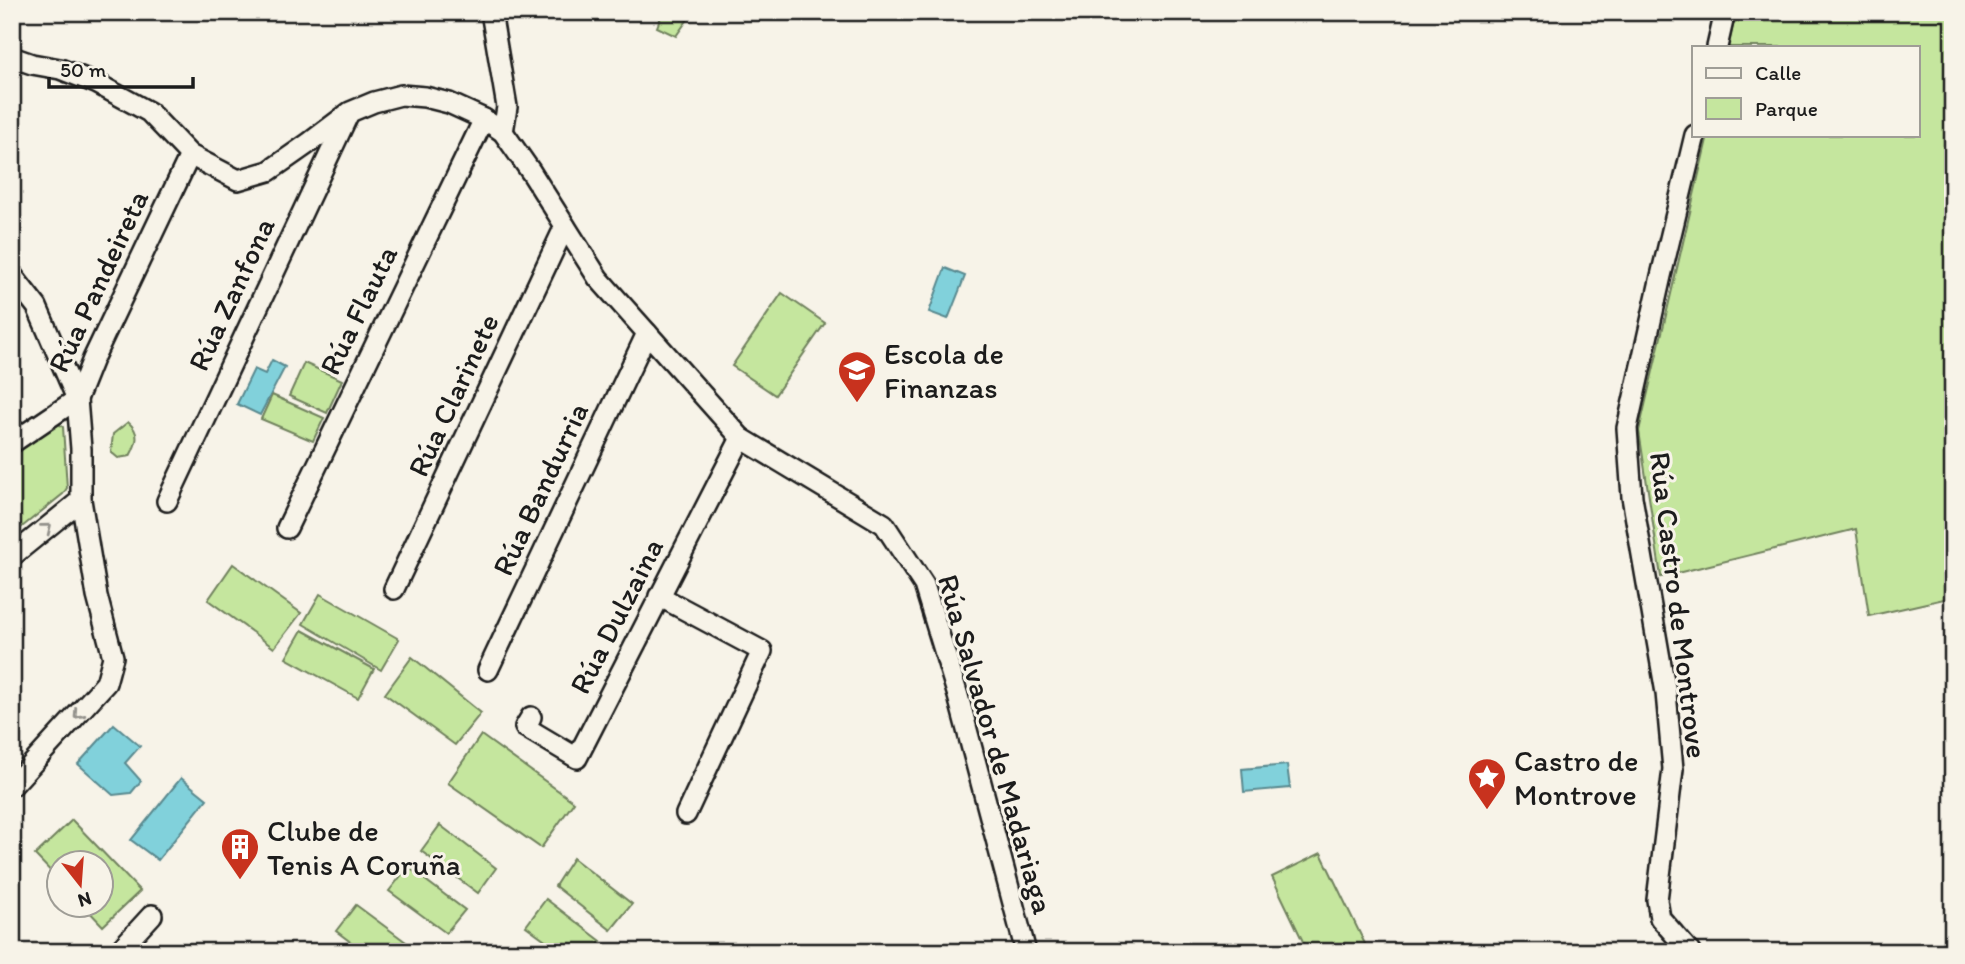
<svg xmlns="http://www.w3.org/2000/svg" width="1965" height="964" viewBox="0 0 1965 964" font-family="Itim,sans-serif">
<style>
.green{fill:#c5e69e;stroke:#70815d;stroke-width:2}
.water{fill:#81d1db;stroke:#59898f;stroke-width:2}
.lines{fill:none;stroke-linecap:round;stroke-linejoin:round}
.minor-casing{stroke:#1c1c1c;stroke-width:24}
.minor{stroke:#f7f3e8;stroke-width:19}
.oneway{stroke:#94928c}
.labels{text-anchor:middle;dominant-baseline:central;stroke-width:6;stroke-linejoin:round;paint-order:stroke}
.street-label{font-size:30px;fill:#1c1c1c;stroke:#f7f3e8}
.poi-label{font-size:30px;fill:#1c1c1c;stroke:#f7f3e8;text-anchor:start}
</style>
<rect width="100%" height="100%" fill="#f7f3e8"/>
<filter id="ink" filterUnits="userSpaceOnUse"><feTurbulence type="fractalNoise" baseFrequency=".0143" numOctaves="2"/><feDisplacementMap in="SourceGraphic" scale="14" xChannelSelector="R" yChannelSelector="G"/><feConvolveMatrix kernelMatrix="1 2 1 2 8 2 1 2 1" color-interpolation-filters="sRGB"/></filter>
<g filter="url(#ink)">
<g class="green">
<path d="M663,12H693L676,36L657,27Z"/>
<path d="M1736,12H1953V597L1869,616L1856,529L1661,577L1639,431L1708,135H1918V47H1728Z"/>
<path d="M782,293L825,323L775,395L732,366Z"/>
<path d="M304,363L342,380L327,413L289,396Z"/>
<path d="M272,395L324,418L313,441L261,419Z"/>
<path d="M56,422L63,427L67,488L63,494L12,535V455L47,424Z"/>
<path d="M128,422C141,433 137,443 130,456L118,458L111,452L113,434Z"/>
<path d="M233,564L301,613L274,648L208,600Z"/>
<path d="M320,594L399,639L381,670L303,624Z"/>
<path d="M302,630L374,669L358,698L286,658Z"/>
<path d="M412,657L481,713L455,745L385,694Z"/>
<path d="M481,735L574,802L541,848L448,783Z"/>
<path d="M72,820L140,891L103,926L83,905L102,904V862H60L59,880L35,855Z"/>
<path d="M440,825L496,868L478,893L421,851Z"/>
<path d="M1321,853L1366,946L1354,952H1308L1272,877Z"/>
<path d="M573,858L632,904L611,930L555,886Z"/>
<path d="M408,867L465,910L446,933L389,891Z"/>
<path d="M546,899L601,941L593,952H562L526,926Z"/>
<path d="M356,905L410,945L406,952H364L336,931Z"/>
</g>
<g class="water">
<path d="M945,268L965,276L948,319L929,312Z"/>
<path d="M272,360L285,367L260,415L237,404L254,369L265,374Z"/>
<path d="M114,724L140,746L125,763L141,781L131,793L113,795L78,764Z"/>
<path d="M1287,765L1290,788L1244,792L1242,769Z"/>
<path d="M181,778L207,799L158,860L131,840Z"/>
</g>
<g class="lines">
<defs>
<g id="minor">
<path d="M491,12L507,107L503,132"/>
<path d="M1717,47L1725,12"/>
<path d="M12,57L32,64L60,69L96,83L149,112L190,155L238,180L269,171L309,143L350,112L374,102L401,95L425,97L449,103L484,119L503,132L531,172L598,278L741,438L884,524L924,585L958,696L1026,952"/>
<path d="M12,275L37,307L77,399L81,449V500L97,596L113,657L106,683L12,786"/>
<path d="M12,443L77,399L93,359L190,155"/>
<path d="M167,501L348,115"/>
<path d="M287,528L484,119"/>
<path d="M12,556L81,500"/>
<path d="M394,589L565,226"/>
<path d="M659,596L762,651L686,814"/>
<path d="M488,670L647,333"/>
<path d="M531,717L525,727L577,758L741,438"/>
<path d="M118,952L152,915"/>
<path d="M1690,952L1660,918L1657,900L1673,769L1666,693L1632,497L1627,428L1661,276L1695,135"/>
</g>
</defs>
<use href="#minor" class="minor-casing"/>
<use href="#minor" class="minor"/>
</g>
<defs><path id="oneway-chevron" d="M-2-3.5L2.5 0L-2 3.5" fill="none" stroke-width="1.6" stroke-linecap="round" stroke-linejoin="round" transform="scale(1.75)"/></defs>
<g class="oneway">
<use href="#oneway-chevron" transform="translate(47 528) rotate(-39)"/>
<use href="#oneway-chevron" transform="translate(78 714) rotate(132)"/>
</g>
</g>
<defs>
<symbol id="school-pin" viewBox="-11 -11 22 30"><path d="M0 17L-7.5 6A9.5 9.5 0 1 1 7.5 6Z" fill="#c8321e" stroke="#f7f3e8"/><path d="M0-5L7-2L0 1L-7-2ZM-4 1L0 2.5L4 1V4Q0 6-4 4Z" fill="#fff"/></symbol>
<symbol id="sight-pin" viewBox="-11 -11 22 30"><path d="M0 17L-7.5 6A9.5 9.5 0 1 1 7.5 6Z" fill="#c8321e" stroke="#f7f3e8"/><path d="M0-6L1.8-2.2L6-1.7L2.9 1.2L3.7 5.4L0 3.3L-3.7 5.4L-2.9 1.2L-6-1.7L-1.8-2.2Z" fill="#fff"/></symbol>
<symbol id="building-pin" viewBox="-11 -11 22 30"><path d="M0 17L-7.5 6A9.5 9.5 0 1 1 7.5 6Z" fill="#c8321e" stroke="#f7f3e8"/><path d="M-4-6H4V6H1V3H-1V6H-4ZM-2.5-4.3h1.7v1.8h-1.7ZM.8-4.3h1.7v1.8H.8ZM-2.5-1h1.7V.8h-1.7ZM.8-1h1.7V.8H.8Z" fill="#fff"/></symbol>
</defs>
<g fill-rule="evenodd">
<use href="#school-pin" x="835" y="348" width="44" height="60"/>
<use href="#sight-pin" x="1465" y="755" width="44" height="60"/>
<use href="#building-pin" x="218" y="825" width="44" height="60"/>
</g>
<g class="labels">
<g class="street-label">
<text transform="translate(98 281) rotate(-65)">Rúa Pandeireta</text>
<text transform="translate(231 294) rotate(-65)">Rúa Zanfona</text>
<text transform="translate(358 310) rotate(-64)">Rúa Flauta</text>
<text transform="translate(453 395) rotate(-65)">Rúa Clarinete</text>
<text transform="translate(540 489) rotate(-65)">Rúa Bandurria</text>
<text transform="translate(1679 605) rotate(83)">Rúa Castro de Montrove</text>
<text transform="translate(616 616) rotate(-63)">Rúa Dulzaina</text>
<text transform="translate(996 744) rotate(74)">Rúa Salvador de Madariaga</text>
</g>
<g class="poi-label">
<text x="884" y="353">Escola de<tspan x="884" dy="34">Finanzas</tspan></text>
<text x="1514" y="760">Castro de<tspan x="1514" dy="34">Montrove</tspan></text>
<text x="267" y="830">Clube de<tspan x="267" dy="34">Tenis A Coruña</tspan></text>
</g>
</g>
<rect width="1965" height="964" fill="none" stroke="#f7f3e8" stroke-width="42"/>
<rect x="21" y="21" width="1923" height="922" fill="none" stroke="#1c1c1c" stroke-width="2.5" filter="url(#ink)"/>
<rect x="1692" y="46" width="228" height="91" fill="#f7f3e8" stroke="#9f9d96" stroke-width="2"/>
<rect x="1706" y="68" width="35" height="10" fill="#f7f3e8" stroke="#9f9d96" stroke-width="2"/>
<text x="1755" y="80" font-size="21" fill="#1c1c1c">Calle</text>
<rect x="1706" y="98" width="35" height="21" fill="#c5e69e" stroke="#9f9d96" stroke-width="2"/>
<text x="1755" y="116" font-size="21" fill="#1c1c1c">Parque</text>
<g transform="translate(80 884) rotate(163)"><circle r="33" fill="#f7f3e8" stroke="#9f9d96" stroke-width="2"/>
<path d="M0-5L12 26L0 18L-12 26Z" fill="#c8321e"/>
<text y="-10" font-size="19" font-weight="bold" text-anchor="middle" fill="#1c1c1c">N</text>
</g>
<path d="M49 77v10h144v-10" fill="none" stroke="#1c1c1c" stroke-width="3.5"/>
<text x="60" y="77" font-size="21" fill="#1c1c1c" stroke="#f7f3e8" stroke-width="5" paint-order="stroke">50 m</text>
</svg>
